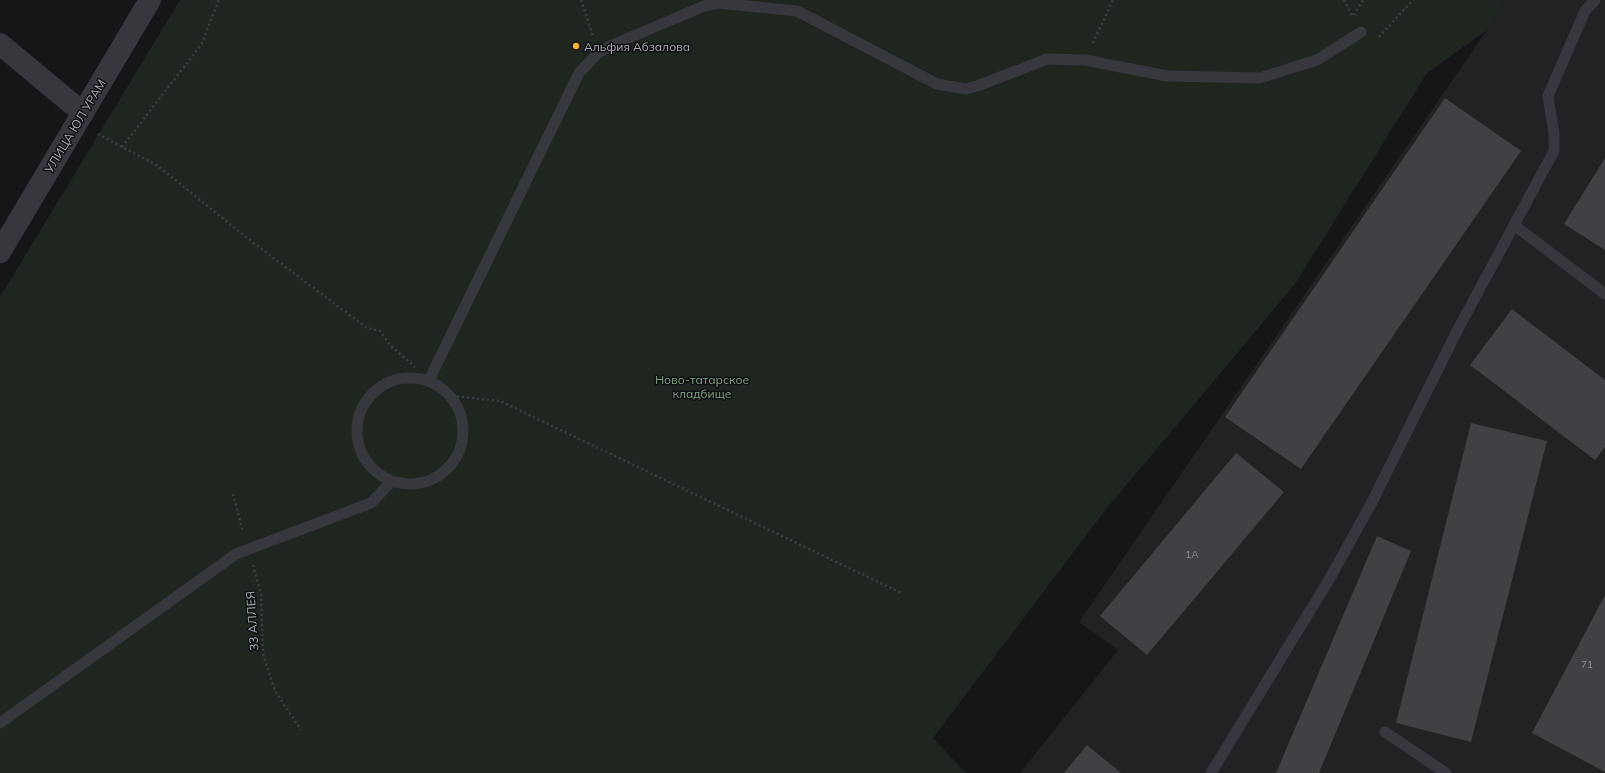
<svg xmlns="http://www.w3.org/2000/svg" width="1605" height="773" viewBox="0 0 1605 773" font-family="Mulish,sans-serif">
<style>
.built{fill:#222225}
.green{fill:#1e261f}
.building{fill:#404145}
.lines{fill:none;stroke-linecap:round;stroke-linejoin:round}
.path{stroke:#3d3f44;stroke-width:2.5;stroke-dasharray:2 3;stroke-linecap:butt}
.lane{stroke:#37383d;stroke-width:11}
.street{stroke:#37383d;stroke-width:22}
.poi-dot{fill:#f2b134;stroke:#111113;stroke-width:1.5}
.labels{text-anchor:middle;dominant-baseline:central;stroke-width:3;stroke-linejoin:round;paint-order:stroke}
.number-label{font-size:10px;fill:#8e929b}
.poi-label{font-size:12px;fill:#a8adb8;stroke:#111113;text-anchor:start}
.street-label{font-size:12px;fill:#a8adb8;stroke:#111113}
.park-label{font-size:12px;fill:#7fa381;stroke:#111113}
</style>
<rect width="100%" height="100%" fill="#161618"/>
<path class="built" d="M1504,0H1605V773H1020L1118,650L1079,622L1487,30Z"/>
<path class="green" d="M180,0H1504L1487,30L1427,73L1295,284L1103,513L933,738L966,773H0V297Z"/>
<g class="building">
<path d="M1445,98L1521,151L1301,469L1225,417Z"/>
<path d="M1605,158V250L1564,224Z"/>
<path d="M1512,309L1605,380V447L1595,460L1470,365Z"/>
<path d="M1471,423L1547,441L1471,742L1396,723Z"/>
<path d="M1236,453L1284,492L1147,655L1100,616Z"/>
<path d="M1377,536L1411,551L1319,773H1276Z"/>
<path d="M1605,595V772L1532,733Z"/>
<path d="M1087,745L1121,773H1064Z"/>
</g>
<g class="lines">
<g class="path">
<path d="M581,0L593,36"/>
<path d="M1344,0L1353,17"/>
<path d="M1354,15L1363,0"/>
<path d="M1379,37L1413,0"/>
<path d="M1093,43L1113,0"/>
<path d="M98,134L158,166L247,238L367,328L380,331L391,346L415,367"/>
<path d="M122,147L201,45L219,0"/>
<path d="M452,396L500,401L901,593"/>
<path d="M233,494L243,532"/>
<path d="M253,565L261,594L263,654L275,691L301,730"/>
</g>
<g class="lane">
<path d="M1514,225L1605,294"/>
<circle cx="410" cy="431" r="53"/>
<path d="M429,380L579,73L598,53L610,46L704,6L719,3L797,11L937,84L966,89L980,85L1047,59L1085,60L1167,76L1260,78L1317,60L1361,32"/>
<path d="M0,723L236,554L371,503L391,482"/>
<path d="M1385,732L1446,773"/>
<path d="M1211,773L1330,578L1371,504L1457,331L1554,151V134L1548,96L1585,11L1595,0"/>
</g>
<g class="street">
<path d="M0,44L83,113"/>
<path d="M0,252L150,0"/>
</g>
</g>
<circle class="poi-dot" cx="576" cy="46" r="4"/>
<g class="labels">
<g class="number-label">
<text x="1192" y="554">1А</text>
<text x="1587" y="664">71</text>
</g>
<g class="poi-label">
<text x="584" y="46">Альфия Абзалова</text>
</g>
<g class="street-label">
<text transform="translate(75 126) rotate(-59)">УЛИЦА ЮЛ УРАМ</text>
<text transform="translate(252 621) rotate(-94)">33 АЛЛЕЯ</text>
</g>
<g class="park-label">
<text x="702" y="379">Ново-татарское<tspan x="702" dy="14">кладбище</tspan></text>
</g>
</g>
</svg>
